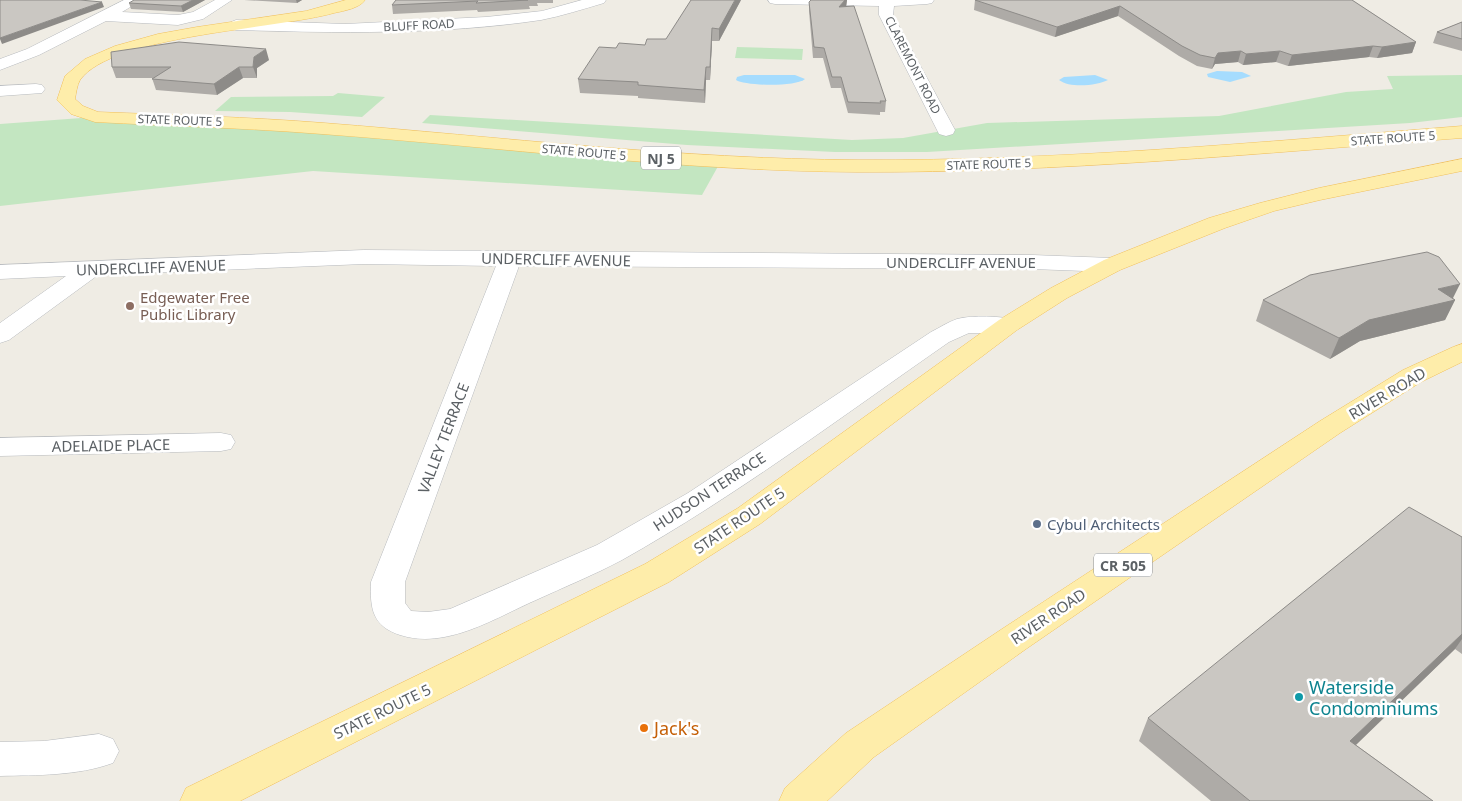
<svg xmlns="http://www.w3.org/2000/svg" width="1462" height="801" viewBox="0 0 1462 801" font-family="'Noto Sans',sans-serif">
<style>
.green{fill:#c3e6c1}
.water{fill:#a5dcfe}
.lines{fill:none;stroke-linecap:round;stroke-linejoin:round}
.street-casing{stroke:#b7babe;stroke-width:1}
.primary-casing{stroke:#f1c05c;stroke-width:1}
.street{fill:#fff;fill-rule:evenodd}
.primary{fill:#feedaa;fill-rule:evenodd}
.wall{fill:#aeaba7}
.shaded-wall{fill:#8d8b88}
.building{fill:#cac7c2;stroke:#8d8b88}
.education-dot{fill:#8d6e63;stroke:#fff;stroke-width:2}
.service-dot{fill:#5c6f8a;stroke:#fff;stroke-width:2}
.culture-dot{fill:#0f9aa8;stroke:#fff;stroke-width:2}
.food-dot{fill:#e8710a;stroke:#fff;stroke-width:2}
.labels{text-anchor:middle;dominant-baseline:central;stroke-width:5;stroke-linejoin:round;paint-order:stroke}
.far-street-label{font-size:12px;fill:#5c6165;stroke:#fff}
.shield{fill:#fff;stroke:#8d9093;stroke-width:1}
.shield-label{font-size:14px;font-weight:bold;fill:#5c6165}
.street-label{font-size:15px;fill:#5c6165;stroke:#fff}
.education-label{font-size:15px;fill:#785e54;stroke:#fff;text-anchor:start}
.service-label{font-size:15px;fill:#4e5e75;stroke:#fff;text-anchor:start}
.near-culture-label{font-size:18px;fill:#0d838f;stroke:#fff;text-anchor:start}
.near-food-label{font-size:18px;fill:#c56008;stroke:#fff;text-anchor:start}
</style>
<rect width="100%" height="100%" fill="#efece4"/>
<g class="green">
<path d="M737,47L803,49L802,60L735,58Z"/>
<path d="M1462,75V117L1410,123L927,152H835L687,145L422,123L430,115L852,140L903,138L987,123L1219,116L1346,92L1393,89L1387,76Z"/>
<path d="M338,93L385,97L362,117L290,112L215,111L231,97L333,96Z"/>
<path d="M95,117L721,161L702,195L313,171L0,206V124Z"/>
</g>
<g class="water">
<path d="M1217,71L1242,72L1251,76L1230,82L1208,77L1207,74Z"/>
<path d="M744,75H795L805,79C796,87 745,86 736,80L737,77Z"/>
<path d="M1095,75L1108,80C1098,85 1071,89 1059,80L1064,77Z"/>
</g>
<g class="lines">
<defs>
<g id="street">
<path d="M124,0H142L122,12L178,15L193,12L215,0H232L203,19L178,25L106,21L39,55L0,70V59L27,49Z"/>
<path d="M582,0H606L604,3C583,9 562,16 541,20C441,35 337,33 236,30L231,28L228,25L231,22L236,20L345,24L486,17L542,11Z"/>
<path d="M768,0H934L932,3L927,4L894,6L893,15L955,130L953,134L946,136L939,134L937,130L879,15V6L775,4L770,3Z"/>
<path d="M36,84L42,85L45,89L42,93L0,96V86Z"/>
<path d="M364,250L1032,255L1112,258L1120,260L1124,265L1120,270L1112,272L1032,269L519,266L405,582V603L411,611L428,612L450,609L597,545L688,493L931,332C939,328 948,322 957,319C971,315 1002,316 1017,320L1021,325L1017,330L1008,333H969L949,342C841,417 736,496 622,560C594,575 564,587 536,600C495,618 446,650 400,635C372,626 370,608 371,582L496,266L364,264L98,275L9,340L0,343V323L66,276L0,279V265Z"/>
<path d="M221,433L231,435L235,442L231,449L221,451L0,456V438Z"/>
<path d="M99,734L113,739L119,751L113,763C77,776 37,775 0,776V742L44,741Z"/>
</g>
<g id="primary">
<path d="M346,0H365C360,8 344,11 334,13C278,29 112,35 80,80C77,85 76,94 75,99L83,106L98,112C173,115 249,117 324,123C502,137 680,159 858,160C1060,161 1261,142 1462,126V138C1261,153 1059,173 857,172C678,171 501,147 322,134C246,128 171,126 95,122L71,114L57,100L65,76L85,59L115,46L158,34L197,27L306,11Z"/>
<path d="M1462,159V171L1320,200L1274,211L1225,228L1120,270L1067,298L1017,330L760,524L669,582L240,801H180L186,788L645,564L738,508L999,320L1051,288L1104,260L1209,218L1260,203L1319,188Z"/>
<path d="M1462,344V362L1421,382L1340,433L1026,649L874,757L827,801H779L785,788L846,733L1002,629L1320,421L1403,370L1453,347Z"/>
</g>
</defs>
<use href="#street" class="street-casing"/>
<use href="#primary" class="primary-casing"/>
<use href="#street" class="street"/>
<use href="#primary" class="primary"/>
</g>
<g class="wall">
<path d="M205,0L183,12L131,9L129,3Z"/>
<path d="M244,0H302L297,3Z"/>
<path d="M396,0H553V3H537L538,6H529L530,9L478,12L477,10L393,14L392,5Z"/>
<path d="M741,0L719,41H712L710,80H706L705,103L638,98V96L580,93L578,79L616,48L645,45L666,39Z"/>
<path d="M847,0L846,7L886,101L885,112H880V115L848,113L841,88H831L823,58H813L809,11V2Z"/>
<path d="M975,0H1352L1416,42L1412,53L1377,58L1369,57L1288,66L1276,62L1243,65L1238,62L1215,64L1212,69L1197,66L1179,56L1118,16L1055,37L974,10Z"/>
<path d="M1462,22V51L1433,43L1437,32Z"/>
<path d="M269,60L257,68V78H243L217,95L156,90L152,78H116L112,67Z"/>
<path d="M1453,298L1455,300L1445,320L1360,341L1330,359L1256,321L1263,300Z"/>
<path d="M1462,537V654L1455,649L1356,745L1433,801H1211L1139,741L1148,718Z"/>
</g>
<g class="shaded-wall">
<path d="M193,0H205L183,12L181,6Z"/>
<path d="M296,0H302L297,3Z"/>
<path d="M735,0H741L719,41V29Z"/>
<path d="M845,0H847L846,7H839Z"/>
<path d="M102,2L104,7L2,44L0,39V38Z"/>
<path d="M1120,6L1118,16L1055,37L1057,27Z"/>
<path d="M712,28V41L710,80V67Z"/>
<path d="M1416,42L1412,53L1377,58L1382,47Z"/>
<path d="M1373,46L1369,57L1288,66L1292,55Z"/>
<path d="M266,49L269,60L257,68V78L253,67L254,57Z"/>
<path d="M1241,51L1238,62L1215,64L1212,69L1215,58L1218,53Z"/>
<path d="M1280,51L1276,62L1243,65L1246,54Z"/>
<path d="M239,67L243,78L217,95L214,84Z"/>
<path d="M706,67V80L705,103L704,90Z"/>
<path d="M1460,284L1452,300H1455L1445,320L1360,341L1330,359L1339,338L1369,320L1438,289Z"/>
<path d="M1462,634V639L1455,649L1336,764L1350,741Z"/>
</g>
<g class="building">
<path d="M0,0H80L102,2L0,38Z"/>
<path d="M134,0H193L181,6L129,3Z"/>
<path d="M396,0H528L476,3L478,1L392,5Z"/>
<path d="M691,0H735L719,29L712,28L710,67H706L704,90L638,85V82L578,79L599,47L616,48L619,43L645,45L647,39H666Z"/>
<path d="M811,0H845L839,7L854,6L886,101H880L881,103L848,102L841,77H832L824,48L814,47L809,2Z"/>
<path d="M975,0H1352L1416,42L1382,47L1373,46L1292,55L1280,51L1246,54L1241,51L1218,53L1215,58L1200,55L1182,46L1120,6L1057,27Z"/>
<path d="M1462,22V39L1437,32Z"/>
<path d="M179,42L266,49L254,57L253,67H239L214,84L152,79L171,67H112L111,52Z"/>
<path d="M1427,252L1439,257L1460,284L1438,289L1455,300L1369,320L1339,338L1263,300L1310,275Z"/>
<path d="M1409,507L1462,537V634L1350,741L1433,801H1250L1148,718Z"/>
</g>
<circle class="education-dot" cx="130" cy="306" r="5"/>
<circle class="service-dot" cx="1037" cy="524" r="5"/>
<circle class="culture-dot" cx="1299" cy="697" r="5"/>
<circle class="food-dot" cx="644" cy="728" r="5"/>
<g class="labels">
<g class="far-street-label">
<text transform="translate(419 25) rotate(-3)">BLUFF ROAD</text>
<text transform="translate(913 65) rotate(63)">CLAREMONT ROAD</text>
<text transform="translate(180 120) rotate(2)">STATE ROUTE 5</text>
<text transform="translate(1393 138) rotate(-4)">STATE ROUTE 5</text>
<text transform="translate(584 152) rotate(5)">STATE ROUTE 5</text>
<text transform="translate(989 164) rotate(-2)">STATE ROUTE 5</text>
</g>
<g class="shield">
<rect x="641" y="146.5" width="40" height="23" rx="4"/>
<rect x="1094" y="553.5" width="58" height="23" rx="4"/>
</g>
<g class="shield-label">
<text x="661" y="158">NJ 5</text>
<text x="1123" y="565">CR 505</text>
</g>
<g class="street-label">
<text transform="translate(556 259) rotate(1)">UNDERCLIFF AVENUE</text>
<text x="961" y="262">UNDERCLIFF AVENUE</text>
<text transform="translate(151 267) rotate(-2)">UNDERCLIFF AVENUE</text>
<text transform="translate(1387 393) rotate(-31)">RIVER ROAD</text>
<text transform="translate(443 438) rotate(-69)">VALLEY TERRACE</text>
<text transform="translate(111 445) rotate(-1)">ADELAIDE PLACE</text>
<text transform="translate(709 491) rotate(-33)">HUDSON TERRACE</text>
<text transform="translate(739 520) rotate(-34)">STATE ROUTE 5</text>
<text transform="translate(1048 616) rotate(-34)">RIVER ROAD</text>
<text transform="translate(382 711) rotate(-26)">STATE ROUTE 5</text>
</g>
<g class="education-label">
<text x="140" y="297">Edgewater Free<tspan x="140" dy="17">Public Library</tspan></text>
</g>
<g class="service-label">
<text x="1047" y="524">Cybul Architects</text>
</g>
<g class="near-culture-label">
<text x="1309" y="687">Waterside<tspan x="1309" dy="21">Condominiums</tspan></text>
</g>
<g class="near-food-label">
<text x="654" y="728">Jack's</text>
</g>
</g>
</svg>
